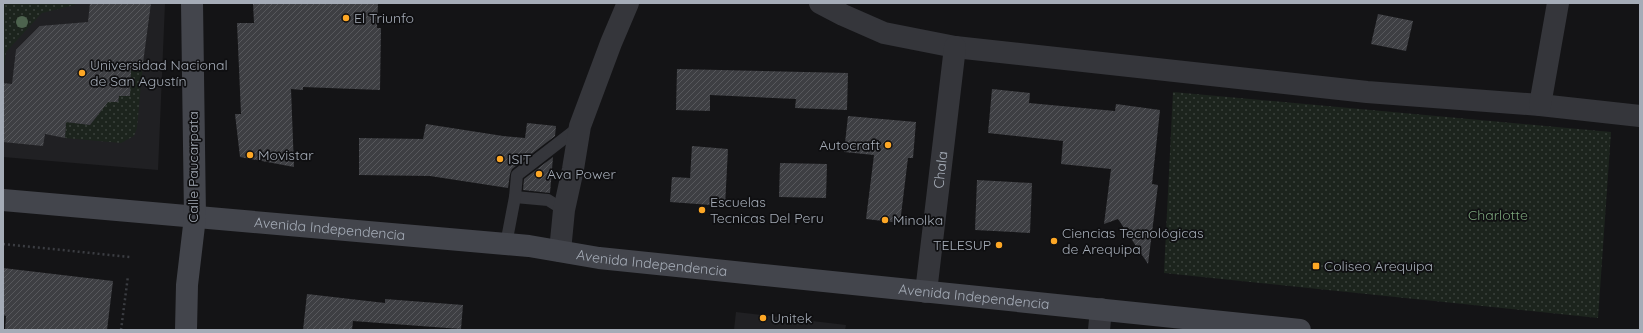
<svg xmlns="http://www.w3.org/2000/svg" width="1643" height="333" viewBox="0 0 1643 333" font-family="Quicksand,sans-serif">
<style>
.built{fill:#202023}
.grass{fill:url(#grass-dots)}
.building{fill:url(#building-hatch)}
.lines{fill:none;stroke-linecap:round;stroke-linejoin:round}
.path{stroke:#3b3d42;stroke-width:2.5;stroke-dasharray:2 3;stroke-linecap:butt}
.lane{stroke:#35363b;stroke-width:12}
.street{stroke:#35363b;stroke-width:22}
.secondary{stroke:#43454c;stroke-width:22}
.tree{fill:#4d634e}
.poi-dot{fill:#fda725;stroke:#0f0f11;stroke-width:1.5}
.labels{text-anchor:middle;dominant-baseline:central;stroke-width:3.5;stroke-linejoin:round;paint-order:stroke}
.poi-label{font-size:14px;fill:#a5acb7;stroke:#0f0f11;text-anchor:start}
.street-label{font-size:14px;fill:#a5acb7;stroke:#0f0f11}
.park-label{font-size:14px;fill:#7ba47b;stroke:#0f0f11}
</style>
<defs>
<pattern id="grass-dots" width="8" height="8" patternUnits="userSpaceOnUse"><rect width="8" height="8" fill="#1c241d"/><path d="M2 2h.1M6 6h.1" fill="none" stroke="#3a413c" stroke-width="1.8" stroke-linecap="round"/></pattern>
<pattern id="building-hatch" width="6" height="6" patternUnits="userSpaceOnUse"><rect width="6" height="6" fill="#3e3f43"/><path d="M-1 1l2-2M0 6l6-6M5 7l2-2" fill="none" stroke="#57585c"/></pattern>
</defs>
<rect width="100%" height="100%" fill="#141416"/>
<g class="built">
<path d="M3,3H165L158,170L3,157Z"/>
<path d="M736,312L846,325L845,330H734Z"/>
</g>
<g class="grass">
<path d="M3,3H75V5L42,13L6,52L3,75Z"/>
<path d="M143,63L137,128L134,136L121,143L65,138L66,122L90,125L108,102H118L119,96L131,70Z"/>
<path d="M1173,92L1611,132L1598,318L1164,273Z"/>
</g>
<g class="building">
<path d="M90,3H151L143,63L131,70L130,96H119L118,102H108L90,125L66,122L65,138L45,134L43,146L3,142V83L12,84L16,50L40,26L88,22Z"/>
<path d="M253,3H378L377,28H381L380,90L303,87V90L291,89L294,167L240,157L235,114H241L237,23H254Z"/>
<path d="M1378,14L1413,21L1406,51L1371,44Z"/>
<path d="M677,69L848,73L847,110L795,108L796,99L710,95V111L676,110Z"/>
<path d="M992,89L1030,93L1029,103L1115,111L1116,104L1160,110L1152,184L1158,185L1148,264L1118,219L1104,224L1111,169L1061,164L1063,141L988,133Z"/>
<path d="M848,116L916,122L913,158H908L900,223L866,219L874,155L844,152Z"/>
<path d="M527,123L556,126L555,136L512,169L510,174L508,188L430,176L359,175V138L423,139L426,124L503,136L525,138Z"/>
<path d="M692,146L728,149L725,206L670,202L672,177L690,178Z"/>
<path d="M553,157L550,193L523,190L524,179Z"/>
<path d="M780,163L827,164L826,198L779,197Z"/>
<path d="M977,180L1032,183L1030,233L975,230Z"/>
<path d="M3,268L113,281L107,330H5L6,316L3,315Z"/>
<path d="M307,294L385,303V299L463,305L461,329L353,321L352,330H303Z"/>
</g>
<g class="lines">
<g class="path">
<path d="M3,244L130,257"/>
<path d="M121,330L128,276"/>
</g>
<g class="lane">
<path d="M515,197L548,200L564,210"/>
<path d="M506,244L515,197L517,175L579,127"/>
</g>
<g class="street">
<path d="M820,3L843,15L884,33L955,47L1367,92L1540,105L1640,116"/>
<path d="M1540,105L1558,3"/>
<path d="M560,251L564,210L573,169L580,126L611,43L628,3"/>
<path id="s1" d="M926,292L955,47"/>
<path d="M1099,330L1101,309"/>
</g>
<g class="secondary">
<path id="s2" d="M3,200L529,246L599,258L1300,330"/>
<path d="M186,330L187,285L195,217L192,3"/>
</g>
</g>
<circle class="tree" cx="22" cy="22" r="6"/>
<g class="poi-dot">
<circle cx="346" cy="18" r="4"/>
<circle cx="82" cy="73" r="4"/>
<circle cx="888" cy="145" r="4"/>
<circle cx="250" cy="155" r="4"/>
<circle cx="500" cy="159" r="4"/>
<circle cx="539" cy="174" r="4"/>
<circle cx="702" cy="210" r="4"/>
<circle cx="885" cy="220" r="4"/>
<circle cx="1054" cy="241" r="4"/>
<circle cx="999" cy="245" r="4"/>
<rect x="1312" y="262" width="8" height="8" rx="2"/>
<circle cx="763" cy="318" r="4"/>
</g>
<g class="labels">
<g class="poi-label">
<text x="354" y="18">El Triunfo</text>
<text x="90" y="65">Universidad Nacional<tspan x="90" dy="16">de San Agustín</tspan></text>
<text x="880" y="145" text-anchor="end">Autocraft</text>
<text x="258" y="155">Movistar</text>
<text x="508" y="159">ISIT</text>
<text x="547" y="174">Ava Power</text>
<text x="710" y="202">Escuelas<tspan x="710" dy="16">Tecnicas Del Peru</tspan></text>
<text x="893" y="220">Minolka</text>
<text x="1062" y="233">Ciencias Tecnológicas<tspan x="1062" dy="16">de Arequipa</tspan></text>
<text x="991" y="245" text-anchor="end">TELESUP</text>
<text x="1324" y="266">Coliseo Arequipa</text>
<text x="771" y="318">Unitek</text>
</g>
<g class="street-label">
<text transform="translate(193 167) rotate(-90)">Calle Paucarpata</text>
<text stroke="none"><textPath href="#s1" startOffset="123">Chala</textPath></text>
<text stroke="none"><textPath href="#s2" startOffset="328">Avenida Independencia</textPath></text>
<text stroke="none"><textPath href="#s2" startOffset="652">Avenida Independencia</textPath></text>
<text stroke="none"><textPath href="#s2" startOffset="976">Avenida Independencia</textPath></text>
</g>
<g class="park-label">
<text x="1498" y="215">Charlotte</text>
</g>
</g>
<rect width="1643" height="333" fill="none" stroke="#a5acb7" stroke-width="8"/>
</svg>
